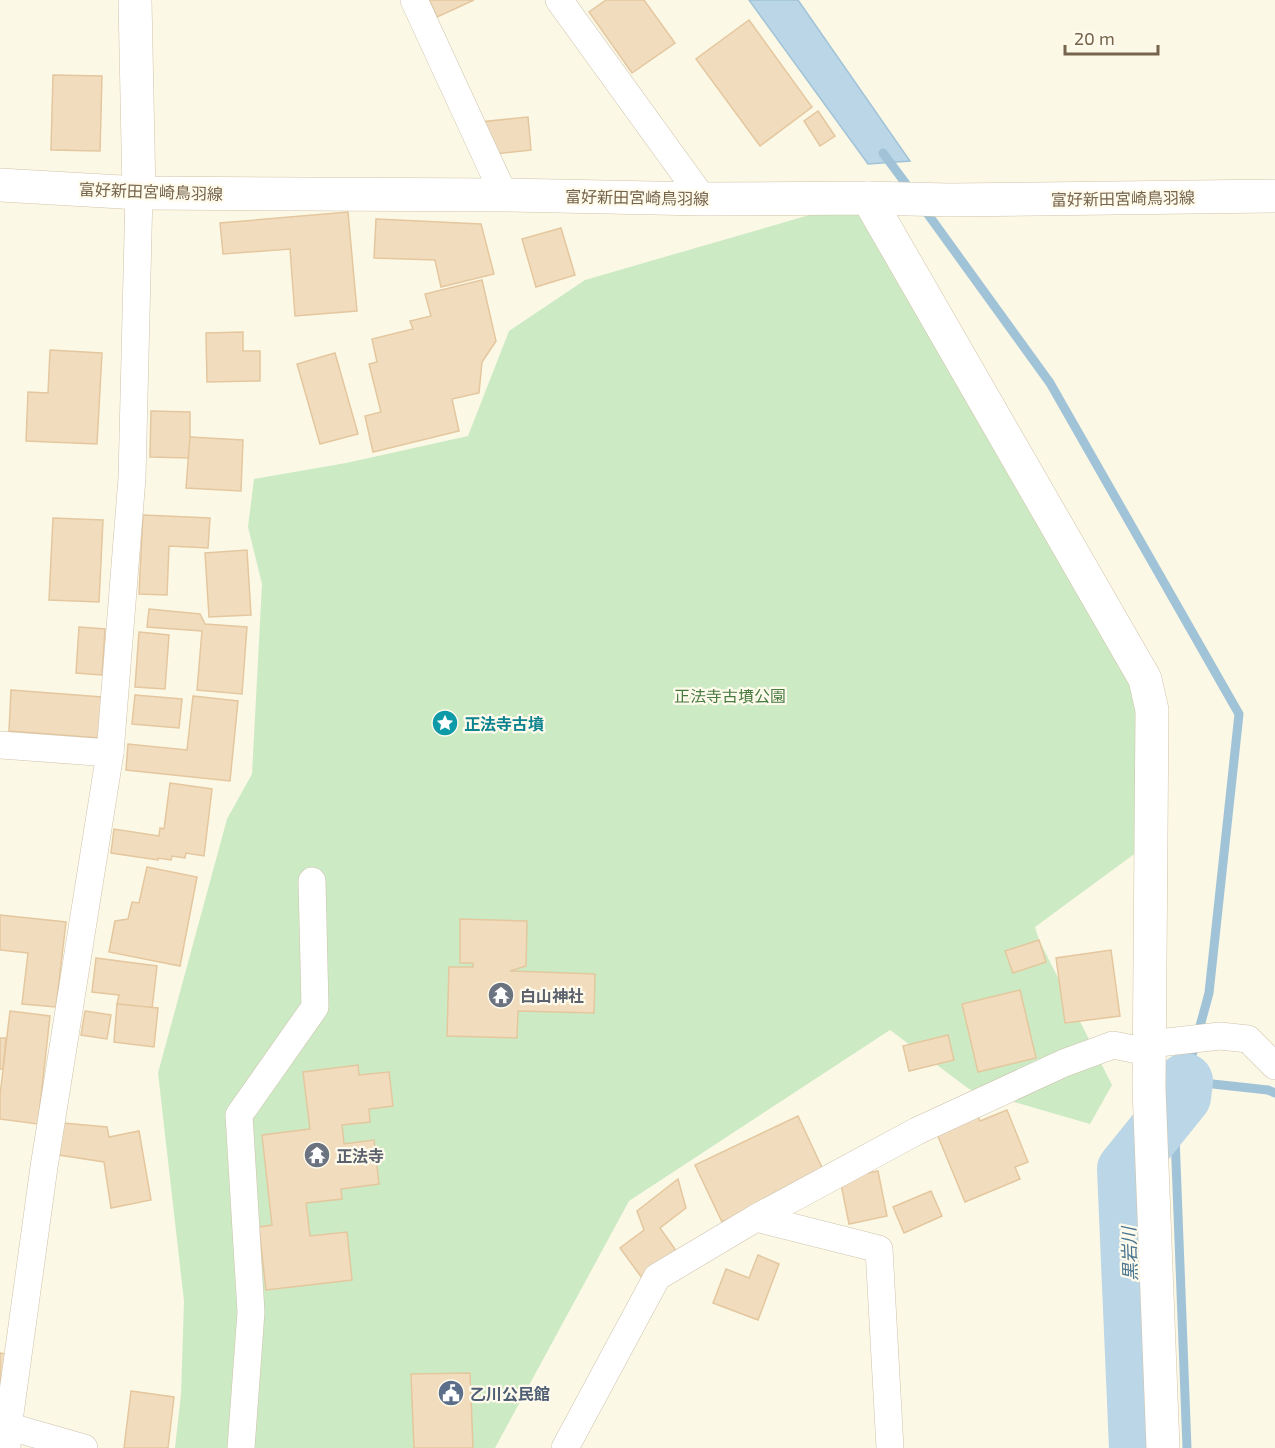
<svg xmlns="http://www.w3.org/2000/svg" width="1275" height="1448" viewBox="0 0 1275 1448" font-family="'Exo 2','Noto Sans JP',sans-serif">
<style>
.green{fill:#cceac4}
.water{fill:#bbd6e6;stroke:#a1c3d7;stroke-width:1.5}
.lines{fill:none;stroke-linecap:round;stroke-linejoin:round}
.stream{stroke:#a1c3d7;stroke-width:9}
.river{stroke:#bbd6e6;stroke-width:56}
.building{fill:#f1ddbe;stroke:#e4c79e;stroke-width:1.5}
.street-casing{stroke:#cec2ac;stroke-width:28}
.secondary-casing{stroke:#d1c3a9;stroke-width:34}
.street{stroke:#fff;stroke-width:27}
.secondary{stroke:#fff;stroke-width:33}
.labels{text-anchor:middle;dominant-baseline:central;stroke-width:4.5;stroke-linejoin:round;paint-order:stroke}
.street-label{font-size:16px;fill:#75634b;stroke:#fffbec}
.park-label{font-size:16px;fill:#487b42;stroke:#fffbec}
.culture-label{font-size:16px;font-weight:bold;fill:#0d838f;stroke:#fffbec;text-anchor:start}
.worship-label{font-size:16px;font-weight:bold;fill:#5b616d;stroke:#fffbec;text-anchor:start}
.service-label{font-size:16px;font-weight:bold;fill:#4e5e75;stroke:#fffbec;text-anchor:start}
.water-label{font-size:18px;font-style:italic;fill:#487590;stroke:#fffbec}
</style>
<rect width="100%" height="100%" fill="#fcf8e6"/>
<path class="green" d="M868,198L1145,679L1152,841L1035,927L1039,940L1112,1085L1090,1124L969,1089L890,1030L629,1201L495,1448H175L181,1394L184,1301L158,1073L227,819L252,774L262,584L248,527L254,479L346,463L468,436L509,331L585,280Z"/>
<path class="water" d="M749,0H798L910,161L868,164Z"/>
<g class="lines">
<g class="stream">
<path d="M883,153L912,192"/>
<path d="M922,206L1050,383L1239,714L1209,993L1185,1081L1268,1090L1275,1093"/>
<path d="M1174,1110L1187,1448"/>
</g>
<path class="river" d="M1137,1448L1125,1169L1183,1097L1185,1081"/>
</g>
<g class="building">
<path d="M429,0H474L437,17Z"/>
<path d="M606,0H644L675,43L632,73L589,12Z"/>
<path d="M749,20L812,107L760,146L696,59Z"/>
<path d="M53,75L102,76L100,151L51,150Z"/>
<path d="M818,111L835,136L820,146L804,121Z"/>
<path d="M528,117L531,150L495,154L480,122Z"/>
<path d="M348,212L357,311L295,316L290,249L223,254L220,223Z"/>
<path d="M376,219L481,224L494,274L441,287L435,260L374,258Z"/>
<path d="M561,228L575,275L536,287L522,239Z"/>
<path d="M482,280L496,341L482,362L479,393L452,399L459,431L373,452L365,416L381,412L369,364L377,362L372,339L413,329L410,321L431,316L425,294Z"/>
<path d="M243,332V351H260V381L207,382L206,333Z"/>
<path d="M50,350L102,353L97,444L26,441L28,392L48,393Z"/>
<path d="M335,353L358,434L320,444L297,364Z"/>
<path d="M151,411L190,412V458L150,457Z"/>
<path d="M190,437L243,440L241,491L186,488Z"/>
<path d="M143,515L210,518L208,548L169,546L167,595L139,594Z"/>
<path d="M53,518L103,520L99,602L49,600Z"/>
<path d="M247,550L251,615L209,617L205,553Z"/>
<path d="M149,609L200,614L205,624L247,627L242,694L197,690L202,631L147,627Z"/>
<path d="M79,627L105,629L102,675L76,673Z"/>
<path d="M139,632L169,635L165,689L135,687Z"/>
<path d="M11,690L102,697L100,738L9,731Z"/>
<path d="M135,695L182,699L179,728L132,724Z"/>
<path d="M193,696L238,701L230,781L126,770L128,744L187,750Z"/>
<path d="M170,783L212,789L204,856L186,853L185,858L172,856L171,860L158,858V860L111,853L114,829L159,836L160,828L164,829Z"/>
<path d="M147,867L197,877L180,966L109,952L115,921L128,919L132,902L139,903Z"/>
<path d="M0,915L66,922L56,1007L22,1004L28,953L0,950Z"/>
<path d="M460,919L527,921L526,966L510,971L595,974L594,1013L518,1011L517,1038L447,1036L449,967H473V963H460Z"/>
<path d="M1039,940L1046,962L1013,973L1005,951Z"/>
<path d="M1111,950L1120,1016L1065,1023L1056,958Z"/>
<path d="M96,958L157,966L152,1009L117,1004L119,995L92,992Z"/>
<path d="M1020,990L1036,1058L978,1072L962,1004Z"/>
<path d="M117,1004L158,1008L154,1047L114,1042Z"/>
<path d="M10,1011L50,1016L38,1124L0,1119V1095Z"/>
<path d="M85,1011L111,1015L107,1039L81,1035Z"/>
<path d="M948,1035L954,1060L909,1071L903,1046Z"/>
<path d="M0,1038H6L3,1069H0Z"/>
<path d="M358,1065L359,1075L389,1072L393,1106L369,1109L370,1122L342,1125L344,1144L374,1140L379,1184L341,1189L342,1199L306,1203L310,1236L347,1232L352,1280L266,1290L259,1227L272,1225L262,1135L310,1129L303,1072Z"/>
<path d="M1007,1110L1028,1162L1015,1167L1020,1179L965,1202L935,1129L976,1112L980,1121Z"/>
<path d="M798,1116L825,1174L722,1222L695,1165Z"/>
<path d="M63,1123L107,1127L109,1137L139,1131L151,1200L111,1208L104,1162L59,1155Z"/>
<path d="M878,1171L887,1216L849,1224L840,1179Z"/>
<path d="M678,1179L686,1208L660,1228L677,1252L642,1278L620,1248L644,1230L637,1211Z"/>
<path d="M931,1191L942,1216L904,1233L893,1207Z"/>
<path d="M758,1255L779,1264L758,1320L713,1303L726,1269L749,1278Z"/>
<path d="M0,1353L6,1354L0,1396Z"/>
<path d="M470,1373L473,1448H414L411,1374Z"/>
<path d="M131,1391L174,1397L168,1448H124Z"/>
</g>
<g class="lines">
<defs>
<g id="street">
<path d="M414,0L504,195"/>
<path d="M559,0L703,199"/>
<path d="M0,745L110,753"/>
<path d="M756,1218L879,1249L890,1448"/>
<path d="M0,1424L84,1448"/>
<path d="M7,1448L8,1428L44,1167L110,753L132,478L139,193"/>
<path d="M241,1448L251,1312L239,1115L315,1007L312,881"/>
<path d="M565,1448L657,1277L756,1218L917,1131L1064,1063L1113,1045L1133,1049L1150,1044L1220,1036L1248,1039L1275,1066"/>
</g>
<g id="secondary">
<path d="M135,0L139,193"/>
<path d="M0,185L139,193L504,195L703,199L868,198L949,200L1275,196"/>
<path d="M868,198L1145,679L1152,710L1149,1088L1163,1448"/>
</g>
</defs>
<use href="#street" class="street-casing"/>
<use href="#secondary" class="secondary-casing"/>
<use href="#street" class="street"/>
<use href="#secondary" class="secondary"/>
</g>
<defs>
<symbol id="sight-disc" viewBox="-11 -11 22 22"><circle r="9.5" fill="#0f9aa8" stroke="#fffbec"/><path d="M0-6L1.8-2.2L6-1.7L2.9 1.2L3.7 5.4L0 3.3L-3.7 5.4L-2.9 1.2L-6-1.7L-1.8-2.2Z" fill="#fff"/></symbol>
<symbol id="temple-disc" viewBox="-11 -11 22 22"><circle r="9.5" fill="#6b7280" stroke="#fffbec"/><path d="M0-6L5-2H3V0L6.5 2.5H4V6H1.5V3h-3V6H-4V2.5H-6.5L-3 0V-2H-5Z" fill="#fff"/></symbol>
<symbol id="civic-disc" viewBox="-11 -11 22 22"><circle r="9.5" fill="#5c6f8a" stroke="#fffbec"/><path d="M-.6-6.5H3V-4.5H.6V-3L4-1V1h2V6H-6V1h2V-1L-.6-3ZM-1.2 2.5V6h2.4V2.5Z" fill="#fff"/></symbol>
</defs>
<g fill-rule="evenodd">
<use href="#sight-disc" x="430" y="708" width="30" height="30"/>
<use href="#temple-disc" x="486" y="980" width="30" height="30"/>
<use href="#temple-disc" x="302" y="1140" width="30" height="30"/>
<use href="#civic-disc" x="436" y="1378" width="30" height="30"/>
</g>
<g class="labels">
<g class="street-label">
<text transform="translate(151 191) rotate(2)">富好新田宮崎鳥羽線</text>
<text transform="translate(637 197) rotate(1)">富好新田宮崎鳥羽線</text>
<text transform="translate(1123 198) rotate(-1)">富好新田宮崎鳥羽線</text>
</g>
<g class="park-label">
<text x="730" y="695">正法寺古墳公園</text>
</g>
<g class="culture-label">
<text x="464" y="723">正法寺古墳</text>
</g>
<g class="worship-label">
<text x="520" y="995">白山神社</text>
<text x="336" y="1155">正法寺</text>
</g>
<g class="service-label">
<text x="470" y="1393">乙川公民館</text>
</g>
<g class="water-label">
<text transform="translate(1129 1254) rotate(-92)">黒岩川</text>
</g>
</g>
<path d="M1065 45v9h93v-9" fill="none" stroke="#75634b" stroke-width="3"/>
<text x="1074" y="45" font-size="18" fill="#75634b" stroke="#fffbec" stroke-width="4.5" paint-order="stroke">20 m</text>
</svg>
